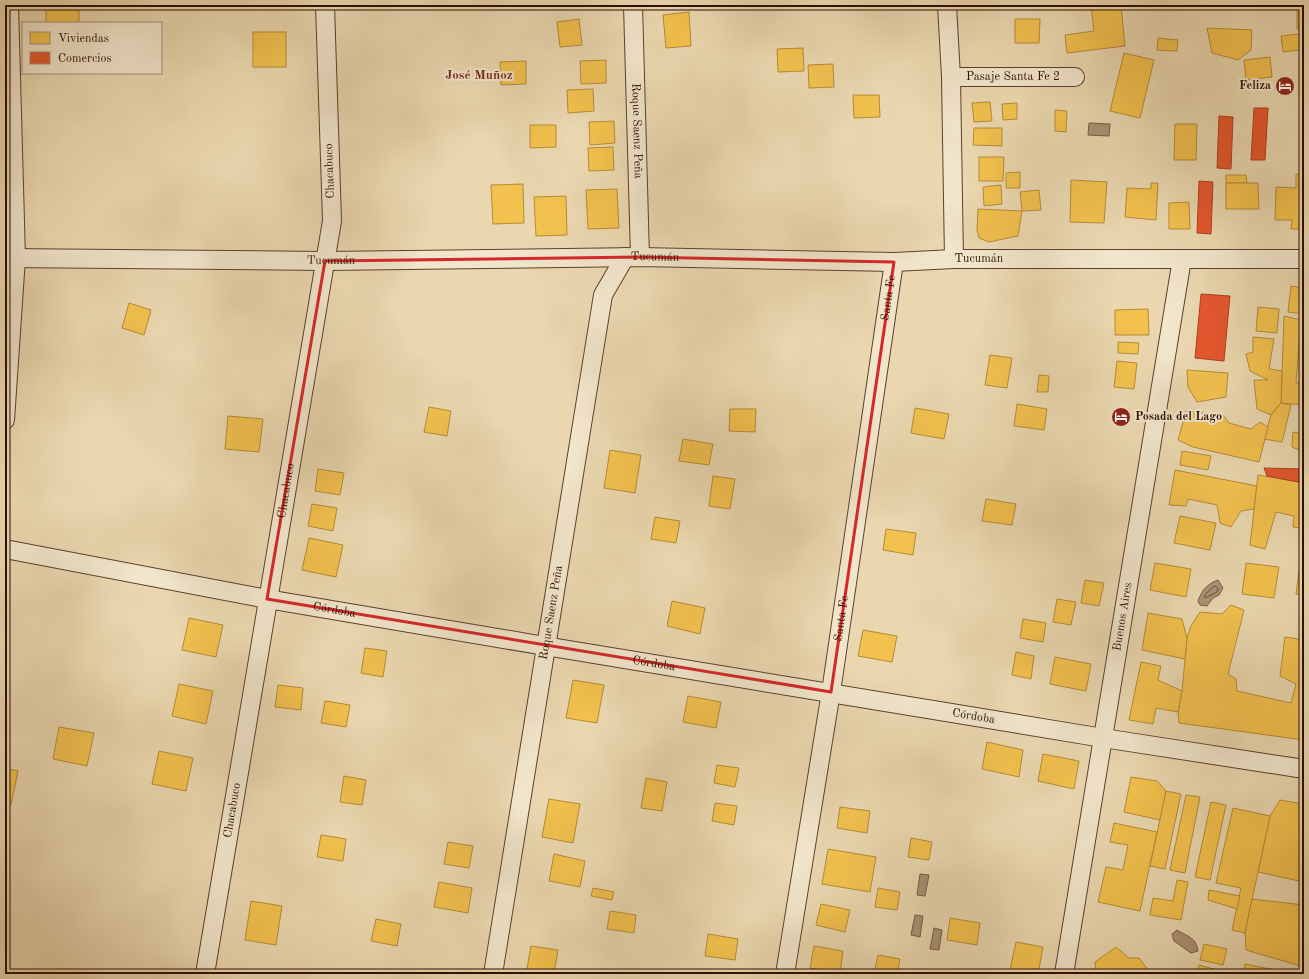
<svg xmlns="http://www.w3.org/2000/svg" width="1309" height="979" viewBox="0 0 1309 979" font-family="'Old Standard TT',serif">
<style>
.water{fill:#a99274;stroke:#775d46}
.homes{fill:#f2c14e;stroke:#b68b37}
.shops{fill:#e4572e;stroke:#ac4120}
.lines{fill:none;stroke-linecap:round;stroke-linejoin:round}
.shore{stroke:#6a503a;stroke-width:1}
.minor-casing{stroke:#5b402c;stroke-width:20}
.minor{stroke:#f1e5cb;stroke-width:18}
.marked{fill:none;stroke:#d62828;stroke-width:3;stroke-linejoin:round}
.labels{text-anchor:middle;dominant-baseline:central;stroke-width:4;stroke-linejoin:round;paint-order:stroke}
.street-label{font-size:12px;fill:#2b0d01;stroke:#f1e5cb}
.poi-label{font-size:12px;font-weight:bold;fill:#2b0d01;stroke:#f1e5cb;text-anchor:end}
.neighbourhood-label{font-size:13px;font-weight:bold;fill:#7a1f14;stroke:#f1e5cb}
</style>
<rect width="100%" height="100%" fill="#ead7af"/>
<filter id="stains"><feTurbulence type="fractalNoise" baseFrequency=".005" numOctaves="4"/><feColorMatrix values="0 0 0 0 .2 0 0 0 0 .09 0 0 0 0 .02 0 0 0 .5 -.17"/></filter>
<radialGradient id="worn" r=".72"><stop offset=".6" stop-color="#630" stop-opacity="0"/><stop offset="1" stop-color="#630" stop-opacity=".3"/></radialGradient>
<g class="water">
<path d="M1089,123L1110,124L1109,136L1088,135Z"/>
<path d="M1218,580L1223,588L1219,595L1213,598L1207,606L1200,605L1198,601C1202,590 1207,584 1218,580Z"/>
<path d="M920,874L929,875L925,896L917,895Z"/>
<path d="M915,915L923,916L920,937L911,935Z"/>
<path d="M934,928L942,930L939,950L930,949Z"/>
<path d="M1177,930C1188,937 1196,937 1198,951L1191,953L1174,941L1172,934Z"/>
</g>
<g class="homes">
<rect x="46" y="5" width="33" height="18"/>
<path d="M523,5H549V6L523,7Z"/>
<path d="M973,5H995V8L973,9Z"/>
<path d="M1091,5H1121L1125,46L1067,53L1065,35L1094,31Z"/>
<rect x="1297" y="5" width="7" height="24"/>
<path d="M689,12L691,46L666,48L663,15Z"/>
<path d="M579,19L582,45L560,47L557,22Z"/>
<path d="M1015,19H1040L1039,43H1015Z"/>
<path d="M1207,28L1252,30L1251,50L1238,60L1212,53Z"/>
<rect x="253" y="32" width="33" height="35"/>
<path d="M1299,34L1300,50L1283,52L1281,36Z"/>
<path d="M1158,38L1178,40L1177,51L1157,50Z"/>
<path d="M803,48L804,71L778,72L777,49Z"/>
<path d="M1124,53L1154,60L1140,118L1110,111Z"/>
<path d="M1270,57L1272,77L1246,80L1244,60Z"/>
<path d="M606,60V83L581,84L580,61Z"/>
<path d="M526,61V84L501,85L500,62Z"/>
<path d="M833,64L834,87L809,88L808,65Z"/>
<path d="M593,89L594,111L568,113L567,90Z"/>
<path d="M853,95H879L880,117L854,118Z"/>
<path d="M990,102L992,121L974,122L972,103Z"/>
<path d="M1017,103V119L1003,120L1002,104Z"/>
<path d="M1055,110L1067,111L1066,132L1055,131Z"/>
<path d="M614,121L615,143L590,145L589,122Z"/>
<path d="M1175,124H1197L1196,160H1174Z"/>
<path d="M530,125H556V147L530,148Z"/>
<path d="M974,128H1002V146L973,145Z"/>
<path d="M613,147L614,170L589,171L588,148Z"/>
<path d="M979,157H1004L1003,181H979Z"/>
<path d="M1020,172V188H1006V173Z"/>
<path d="M1296,174L1304,175V229H1291L1292,220H1275L1276,187L1296,188Z"/>
<path d="M1226,175H1246L1247,183H1226Z"/>
<path d="M1071,180L1107,182L1104,223L1070,222Z"/>
<path d="M1151,183H1158L1156,220L1125,217L1127,188L1151,189Z"/>
<path d="M1226,183H1258L1259,209H1226Z"/>
<path d="M523,184L524,223L493,224L491,185Z"/>
<path d="M1001,185L1002,204L984,206L983,187Z"/>
<path d="M617,189L619,228L588,229L586,190Z"/>
<path d="M1039,190L1041,210L1022,211L1020,192Z"/>
<path d="M566,196L567,235L536,236L534,197Z"/>
<path d="M1189,202L1190,229H1169V203Z"/>
<path d="M978,209L1022,211L1018,236L989,242L979,238L977,230Z"/>
<path d="M1291,286L1304,288V314L1288,312Z"/>
<path d="M129,303L151,310L144,335L122,328Z"/>
<path d="M1258,307L1279,309L1277,333L1256,331Z"/>
<path d="M1148,309L1149,335H1115V310Z"/>
<path d="M1284,316L1301,320L1296,383L1304,382V405L1281,403Z"/>
<path d="M1253,337L1274,339L1269,369L1282,371L1281,403L1271,415L1257,409L1254,380H1268L1250,371L1246,354L1253,352Z"/>
<path d="M1118,342L1139,343L1138,354L1118,353Z"/>
<path d="M990,355L1012,358L1007,388L985,385Z"/>
<path d="M1117,361L1137,363L1134,389L1114,387Z"/>
<path d="M1187,370L1228,373L1226,397L1197,402L1188,387Z"/>
<path d="M1039,375L1049,376L1048,392H1037Z"/>
<path d="M1281,403L1291,405L1282,442L1264,439L1271,415Z"/>
<path d="M1017,404L1047,409L1044,430L1014,426Z"/>
<path d="M429,407L451,411L447,436L424,432Z"/>
<path d="M915,408L949,414L944,439L911,433Z"/>
<path d="M730,409H756L755,432L729,431Z"/>
<path d="M1186,411L1223,415L1229,423L1251,429L1260,422L1268,427L1259,462L1193,447L1178,440Z"/>
<path d="M228,416L263,419L259,452L225,449Z"/>
<path d="M1293,432L1304,434V452L1292,447Z"/>
<path d="M683,439L713,444L709,465L679,461Z"/>
<path d="M610,450L641,455L635,493L604,488Z"/>
<path d="M1182,451L1211,456L1208,470L1180,465Z"/>
<path d="M318,469L344,473L340,495L315,491Z"/>
<path d="M1175,470L1257,486L1254,509L1241,511L1231,527L1220,523L1217,505L1188,499L1186,506L1169,505Z"/>
<path d="M1258,475L1304,483V520L1300,528L1293,527L1294,516L1276,512L1265,549L1250,545Z"/>
<path d="M713,476L735,479L730,509L709,506Z"/>
<path d="M986,499L1016,504L1012,525L982,521Z"/>
<path d="M312,504L337,508L333,531L308,526Z"/>
<path d="M1180,516L1216,523L1210,550L1174,543Z"/>
<path d="M655,517L680,521L676,543L651,539Z"/>
<path d="M886,529L916,533L913,555L883,550Z"/>
<path d="M309,538L343,545L336,577L302,570Z"/>
<path d="M1302,550H1304V595L1296,594Z"/>
<path d="M1155,563L1191,569L1186,597L1150,590Z"/>
<path d="M1246,563L1279,567L1274,598L1242,594Z"/>
<path d="M1085,580L1104,583L1099,606L1081,603Z"/>
<path d="M1057,599L1076,602L1071,625L1053,622Z"/>
<path d="M672,601L705,608L700,634L667,626Z"/>
<path d="M1231,605L1244,610L1228,674L1236,679L1237,691L1291,703L1296,684L1280,676L1285,637L1304,640V740L1179,723L1178,712L1182,691L1187,638L1191,626L1200,612L1222,614Z"/>
<path d="M1148,613L1182,619L1187,638L1185,659L1142,650Z"/>
<path d="M189,618L223,625L216,657L182,650Z"/>
<path d="M1023,619L1046,623L1043,642L1020,638Z"/>
<path d="M863,630L897,636L892,662L858,656Z"/>
<path d="M365,648L387,651L383,677L361,673Z"/>
<path d="M1016,652L1034,656L1031,679L1012,675Z"/>
<path d="M1055,657L1091,664L1086,691L1050,684Z"/>
<path d="M1141,662L1161,666L1158,680L1182,691L1178,712L1156,708L1153,724L1129,720Z"/>
<path d="M573,680L604,685L597,723L566,718Z"/>
<path d="M179,684L213,691L206,724L172,716Z"/>
<path d="M278,685L303,688L301,710L275,707Z"/>
<path d="M688,696L721,702L716,728L683,722Z"/>
<path d="M325,701L350,705L346,727L321,723Z"/>
<path d="M59,727L94,733L87,766L53,759Z"/>
<path d="M987,742L1023,750L1019,777L982,769Z"/>
<path d="M159,751L193,758L186,791L152,784Z"/>
<path d="M1043,754L1079,761L1074,789L1038,781Z"/>
<path d="M717,765L739,768L735,787L714,783Z"/>
<path d="M5,768L18,771L11,805L5,804Z"/>
<path d="M344,776L366,780L362,805L340,802Z"/>
<path d="M1131,777L1157,781L1166,791L1160,820L1124,812Z"/>
<path d="M646,778L667,782L662,811L641,808Z"/>
<path d="M1166,791L1181,794L1165,869L1150,866Z"/>
<path d="M1186,795L1200,797L1185,873L1170,870Z"/>
<path d="M549,799L580,804L573,843L542,837Z"/>
<path d="M1280,800L1304,804V851L1299,881L1258,872L1270,816Z"/>
<path d="M1211,802L1226,805L1210,880L1195,877Z"/>
<path d="M715,803L737,806L734,825L712,821Z"/>
<path d="M840,807L870,811L867,833L837,828Z"/>
<path d="M1233,808L1270,816L1245,933L1232,930L1241,888L1216,883Z"/>
<path d="M1114,823L1157,832L1140,911L1098,902L1106,867L1123,870L1128,845L1110,842Z"/>
<path d="M321,835L346,839L343,861L317,857Z"/>
<path d="M911,838L932,842L929,860L908,857Z"/>
<path d="M448,842L473,846L469,868L444,864Z"/>
<path d="M828,849L876,857L870,892L822,884Z"/>
<path d="M554,854L585,861L580,887L549,881Z"/>
<path d="M1177,880L1188,882L1181,920L1150,915L1153,898L1173,901Z"/>
<path d="M439,882L472,888L468,913L434,907Z"/>
<path d="M593,888L614,892L612,900L591,896Z"/>
<path d="M878,888L900,892L897,910L875,907Z"/>
<path d="M1209,890L1240,896L1237,909L1208,900Z"/>
<path d="M1252,899L1304,905V967L1246,950L1245,933Z"/>
<path d="M251,901L282,906L276,945L245,940Z"/>
<path d="M821,904L850,910L845,932L816,925Z"/>
<path d="M610,911L636,915L634,933L607,929Z"/>
<path d="M950,918L980,923L977,945L947,940Z"/>
<path d="M376,919L401,924L397,946L371,941Z"/>
<path d="M708,934L738,939L735,960L705,956Z"/>
<path d="M1016,942L1043,947L1038,974H1009Z"/>
<path d="M1204,944L1227,949L1223,965L1200,960Z"/>
<path d="M531,946L558,950L554,974H526Z"/>
<path d="M814,946L843,951L840,973L810,968Z"/>
<path d="M1116,947L1129,958H1139L1149,971L1145,974H1096L1095,962Z"/>
<path d="M878,955L900,959L897,974H874Z"/>
<path d="M1245,964L1295,974H1244Z"/>
<path d="M1199,965L1221,971V974H1197Z"/>
</g>
<g class="shops">
<path d="M1254,108H1268L1265,160H1251Z"/>
<path d="M1219,116L1233,117L1231,169L1217,168Z"/>
<path d="M1199,181L1213,182L1211,234L1197,233Z"/>
<path d="M1201,294L1230,296L1224,361L1195,358Z"/>
<path d="M1264,468L1304,469V483L1267,476Z"/>
</g>
<g class="lines">
<path class="shore" d="M1215,586L1218,588L1217,592L1205,598V595Z"/>
<defs>
<g id="minor">
<path id="s1" d="M633,5L640,257"/>
<path d="M947,5L951,77L954,259"/>
<path id="s2" d="M951,77H1075"/>
<path id="s3" d="M5,258L325,261L640,257L894,262L954,259H1304"/>
<path d="M5,420L16,258L9,5"/>
<path id="s4" d="M5,549L267,599L545,646L1103,738L1304,769"/>
<path id="s5" d="M205,974L332,221L325,5"/>
<path id="s6" d="M493,974L603,295L625,257"/>
<path id="s7" d="M785,974L831,692L894,262"/>
<path id="s8" d="M1064,974L1182,259"/>
</g>
</defs>
<use href="#minor" class="minor-casing"/>
<use href="#minor" class="minor"/>
</g>
<path class="marked" d="M640,257L894,262L831,692L267,599L325,261Z"/>
<defs>
<symbol id="hotel-disc" viewBox="-11 -11 22 22"><circle r="9.5" fill="#8f2418" stroke="#f1e5cb"/><path d="M-6-4.5h1.5V1H6V5H4.5V3h-9V5H-6ZM-4 0a1.8 1.8 0 1 1 3.6 0ZM.5 0V-2.5h3Q6-2.5 6 0Z" fill="#fff"/></symbol>
</defs>
<g fill-rule="evenodd">
<use href="#hotel-disc" x="1274" y="75" width="22" height="22"/>
<use href="#hotel-disc" x="1110" y="406" width="22" height="22"/>
</g>
<g class="labels">
<g class="street-label">
<text stroke="none"><textPath href="#s2" startOffset="62">Pasaje Santa Fe 2</textPath></text>
<text stroke="none"><textPath href="#s1" startOffset="126">Roque Saenz Peña</textPath></text>
<text transform="translate(330 171) rotate(-92)">Chacabuco</text>
<text stroke="none"><textPath href="#s3" startOffset="650">Tucumán</textPath></text>
<text stroke="none"><textPath href="#s3" startOffset="974">Tucumán</textPath></text>
<text stroke="none"><textPath href="#s3" startOffset="326">Tucumán</textPath></text>
<text stroke="none"><textPath href="#s7" startOffset="684">Santa Fe</textPath></text>
<text stroke="none"><textPath href="#s5" startOffset="490">Chacabuco</textPath></text>
<text stroke="none"><textPath href="#s4" startOffset="335">Córdoba</textPath></text>
<text stroke="none"><textPath href="#s6" startOffset="366">Roque Saenz Peña</textPath></text>
<text stroke="none"><textPath href="#s8" startOffset="362">Buenos Aires</textPath></text>
<text stroke="none"><textPath href="#s7" startOffset="360">Santa Fe</textPath></text>
<text stroke="none"><textPath href="#s4" startOffset="659">Córdoba</textPath></text>
<text stroke="none"><textPath href="#s4" startOffset="983">Córdoba</textPath></text>
<text stroke="none"><textPath href="#s5" startOffset="166">Chacabuco</textPath></text>
</g>
<g class="poi-label">
<text x="1271" y="86">Feliza</text>
<text x="1135" y="417" text-anchor="start">Posada del Lago</text>
</g>
<g class="neighbourhood-label">
<text x="479" y="75">José Muñoz</text>
</g>
</g>
<rect width="1309" height="979" fill="none" stroke="#ead7af" stroke-width="20"/>
<rect x="6" y="6" width="1297" height="967" fill="none" stroke="#2b0d01" stroke-width="2"/>
<rect x="10" y="10" width="1289" height="959" fill="none" stroke="#2b0d01"/>
<rect x="22" y="22" width="140" height="52" fill="#f1e5cb" stroke="#a28f7a"/>
<rect x="30" y="32" width="20" height="12" fill="#f2c14e" stroke="#a28f7a"/>
<text x="58" y="42" font-size="12" fill="#2b0d01">Viviendas</text>
<rect x="30" y="52" width="20" height="12" fill="#e4572e" stroke="#a28f7a"/>
<text x="58" y="62" font-size="12" fill="#2b0d01">Comercios</text>
<rect width="100%" height="100%" filter="url(#stains)"/>
<rect width="100%" height="100%" fill="url(#worn)"/>
</svg>
